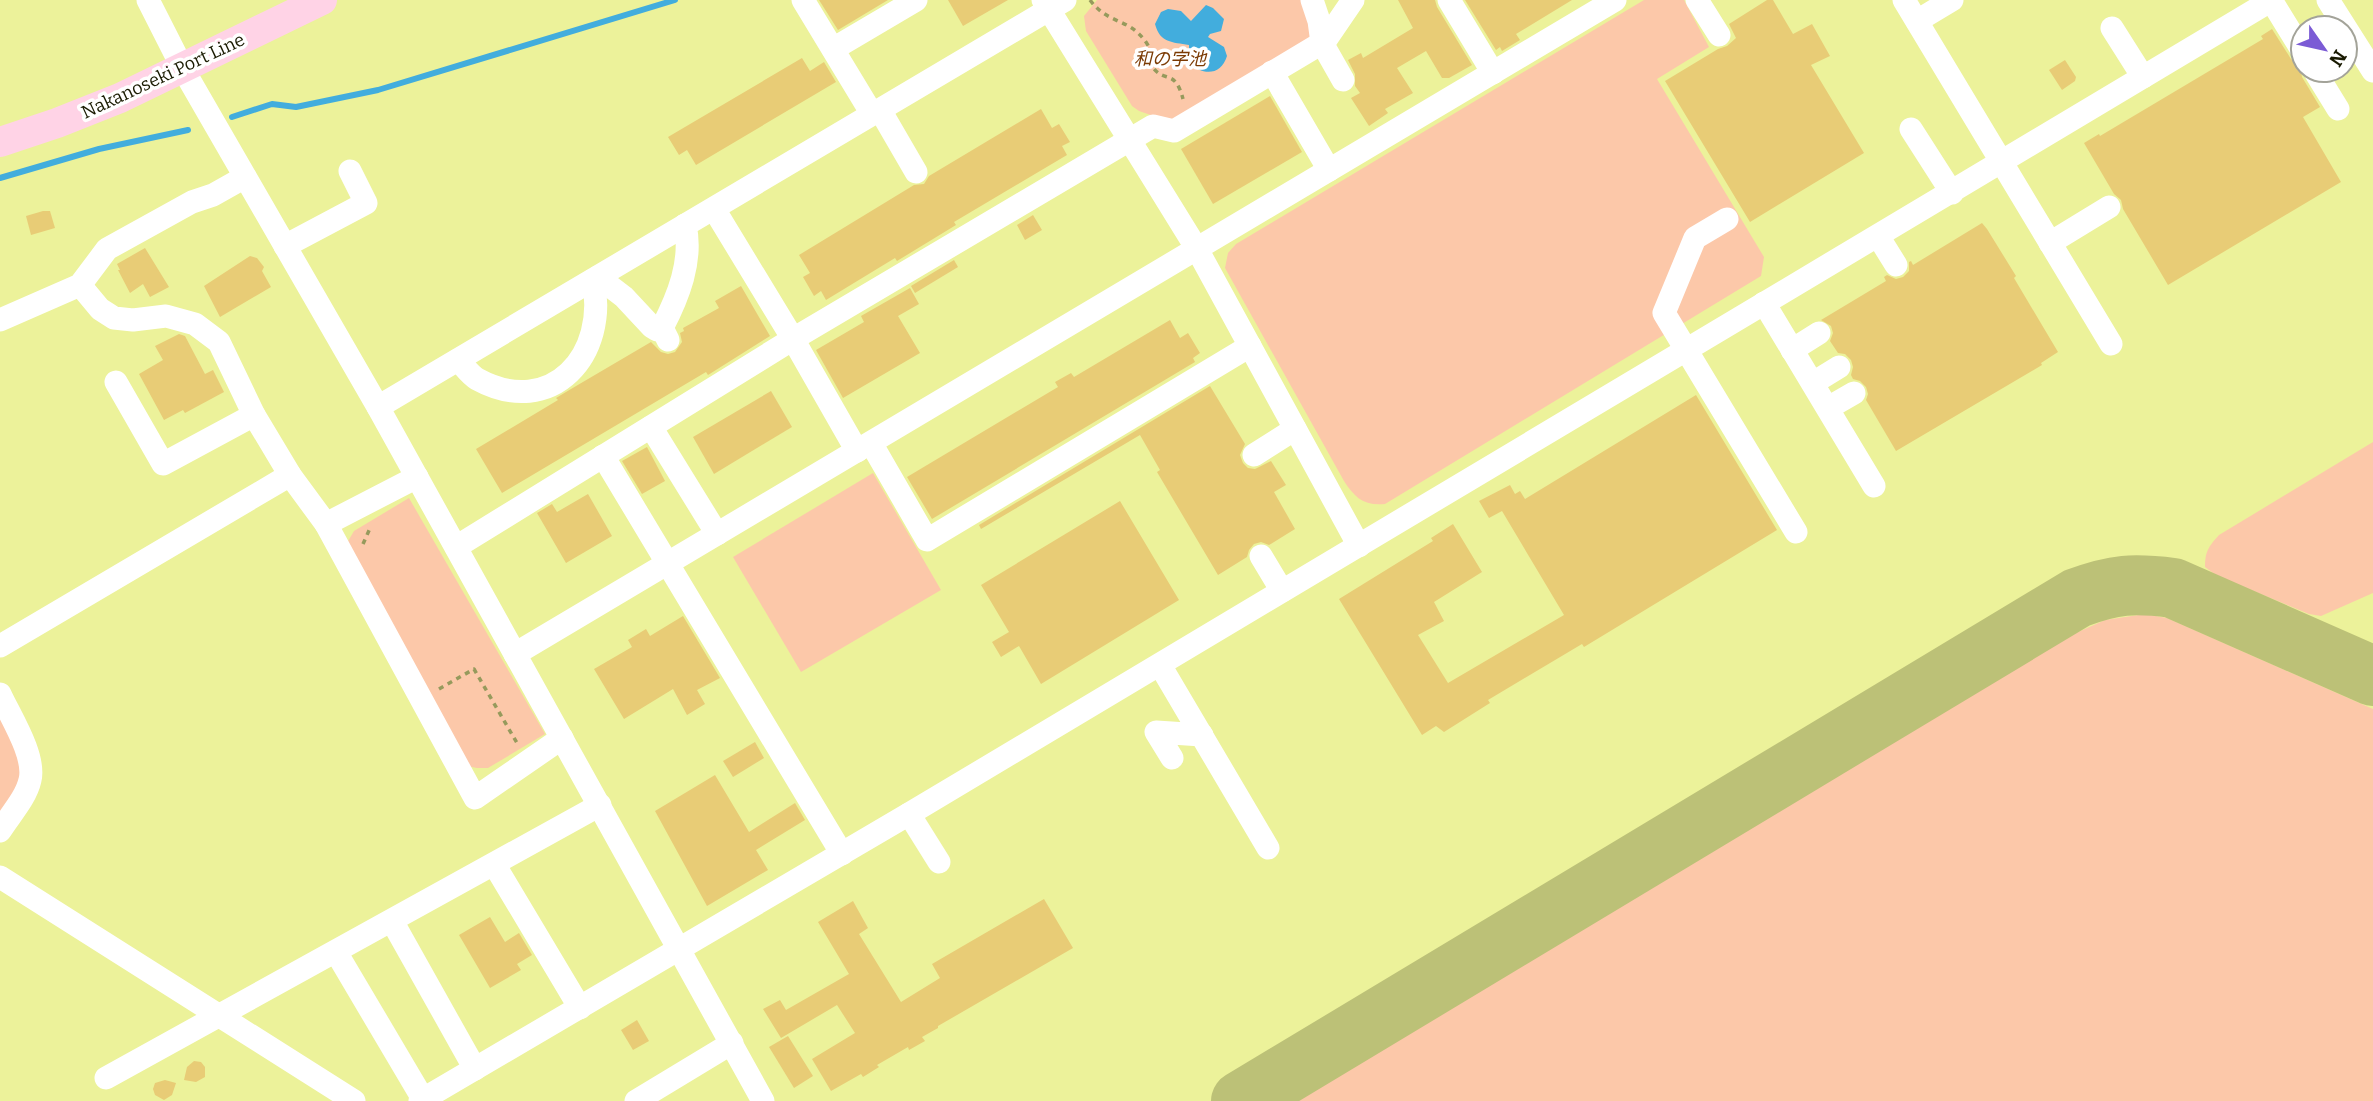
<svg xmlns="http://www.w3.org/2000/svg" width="2373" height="1101" viewBox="0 0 2373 1101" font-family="Bitter,'Noto Sans JP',serif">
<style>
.green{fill:#fcc8a9}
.water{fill:#42addd}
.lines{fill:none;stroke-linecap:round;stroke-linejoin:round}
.stream{stroke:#42addd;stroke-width:6}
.taxiway{stroke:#bcc177;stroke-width:60}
.building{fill:#e8cc76}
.path{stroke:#969a5c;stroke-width:3.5;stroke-dasharray:5 5;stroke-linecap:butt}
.minor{stroke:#fff;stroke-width:23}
.major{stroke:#ffd3e6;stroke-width:30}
.labels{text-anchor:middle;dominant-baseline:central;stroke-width:7;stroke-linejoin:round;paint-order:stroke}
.park-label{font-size:18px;font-style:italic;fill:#7b3a03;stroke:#fff}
.street-label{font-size:18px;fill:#191a01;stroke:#fff}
</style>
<rect width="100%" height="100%" fill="#ecf29a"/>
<g class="green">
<path d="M1097,0H1307L1316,40L1174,123L1139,111L1132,106L1086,31L1084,16Z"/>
<path d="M1644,0H1684L1709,47L1657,79L1764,257L1761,276L1385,504C1364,506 1355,498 1344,481L1225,268L1228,253L1236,244Z"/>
<path d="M2373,442V593L2321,616L2309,614L2217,576L2205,567C2205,552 2208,547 2219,535Z"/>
<path d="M873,473L941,590L801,672L733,557Z"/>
<path d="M409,498L545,734L488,768H477L467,766L347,543L354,531Z"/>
<path d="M2145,614L2167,618L2373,709V1101H1289L2076,633L2105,620Z"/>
<path d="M0,710L24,774L0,818Z"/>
</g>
<path class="water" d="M1206,5L1213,8L1224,19L1221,31L1210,34L1208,37L1224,47L1227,56C1221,76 1202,76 1189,62V45C1172,42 1160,43 1155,24L1161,12L1168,9L1181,11L1191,21Z"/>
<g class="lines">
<g class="stream">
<path d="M232,117L272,104L296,107L378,90L675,0"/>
<path d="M0,178L99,149L188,130"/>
</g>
<path class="taxiway" d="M1241,1101L2077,598C2115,584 2133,583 2173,588L2373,676"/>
</g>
<g class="building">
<path d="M819,0H888L838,30Z"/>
<path d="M948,0H1008L963,26Z"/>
<path d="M1398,0H1435L1437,7L1472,65L1449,78H1442L1426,51L1397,68L1413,93L1385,109L1388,113L1369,126L1351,98L1360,93L1355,86V74L1348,60L1361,53L1363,58L1413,28Z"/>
<path d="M1465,0H1572L1516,34L1520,40L1502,51L1500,47L1496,50Z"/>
<path d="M1767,0H1773L1793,34L1812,24L1830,56L1811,65L1864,153L1750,222L1665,81L1718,49L1727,46L1736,38L1729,24Z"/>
<path d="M2272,29L2291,59L2300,65L2302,77L2320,107L2303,117L2341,182L2168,285L2123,209L2121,200L2114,194L2084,143L2099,134L2100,136L2263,39L2261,36Z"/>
<path d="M802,58L810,71L824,62L836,82L696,165L687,150L679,155L668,137Z"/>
<path d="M2065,60L2076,77L2075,81L2062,90L2049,70Z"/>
<path d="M1270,96L1302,152L1213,204L1181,149Z"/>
<path d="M1041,109L1052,128L1059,124L1070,142L1062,146L1067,155L954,222L956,225L897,261L895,258L826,300L821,291L814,296L803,277L810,273L799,255L914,185L924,184L929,176Z"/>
<path d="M43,211H50L55,228L31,235L26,216Z"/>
<path d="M1033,215L1042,230L1025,240L1017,225Z"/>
<path d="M1982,223L1987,229L2016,276L2014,278L2058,352L2041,363L2042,365L1896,451L1866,400L1868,394L1866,387L1860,381L1853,379L1851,375L1853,367L1851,360L1845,354L1838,353L1830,341L1833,333L1831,326L1821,320L1886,281L1884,277L1887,275L1896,279L1903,277L1909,271V262L1911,261L1913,265Z"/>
<path d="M145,248L169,287L150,297L143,284L130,293L118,270H120L117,264Z"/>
<path d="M250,256L257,258L264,267L262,271L271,287L220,317L204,286Z"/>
<path d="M954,260L958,267L915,293L911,286Z"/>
<path d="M741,286L770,336L708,375L706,372L502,493L476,449L558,400L556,398L571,389L651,342L661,352L668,354L675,352L682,342L680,333L684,331L683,328L719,308L715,301Z"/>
<path d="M910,288L919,304L898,316L920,353L843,398L816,350L864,322L861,316Z"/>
<path d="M1170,320L1180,338L1188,333L1200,353L1193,358L1195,362L932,519L907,477L1058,387L1055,382L1071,373L1074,377Z"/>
<path d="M179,334L185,336L205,374L213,370L224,392L185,413L183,410L164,420L139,374L163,360L155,346Z"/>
<path d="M1210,386L1245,444L1240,455L1243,463L1248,468L1255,469L1271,461L1286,485L1274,492L1295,529L1269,545L1261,542L1254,544L1249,550L1247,557L1218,575L1157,472L1160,470L1140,435L981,529L979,525Z"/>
<path d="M771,391L792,427L714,474L693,437Z"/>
<path d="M1696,395L1777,530L1584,647L1582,644L1488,700L1490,703L1444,732L1436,726L1422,735L1339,599L1433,541L1431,538L1453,524L1482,572L1434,602L1444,621L1418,635L1448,683L1564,615L1502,511L1489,518L1479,501L1510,485L1515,494L1520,491L1525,499Z"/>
<path d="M647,447L665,481L642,494L622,461Z"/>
<path d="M588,494L612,536L566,563L537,513L552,504L557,512Z"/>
<path d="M1120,501L1179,600L1041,684L1019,646L1001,657L992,642L1009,632L981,585Z"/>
<path d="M683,616L720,678L697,690L705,704L687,715L673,689L624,719L594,669L632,647L628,640L646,629L650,636Z"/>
<path d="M755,742L764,758L733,777L723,761Z"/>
<path d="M715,775L749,832L795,803L805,820L756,850L768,870L707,906L655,811Z"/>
<path d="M1044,899L1073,948L938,1026V1028L922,1037L925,1041L909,1050L908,1047L877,1065L879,1067L863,1077L861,1074L831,1091L812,1059L855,1033L837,1005L781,1038L763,1009L780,1000L786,1010L849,974L818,922L853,901L868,928L859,934L901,1002L940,978L932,964Z"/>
<path d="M490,917L505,942L519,933L532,955L517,964L521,970L490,988L459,935Z"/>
<path d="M637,1020L649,1041L633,1050L621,1030Z"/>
<path d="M788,1036L813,1076L794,1088L769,1047Z"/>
<path d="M194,1061L201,1062L205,1067V1077L196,1082L184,1080L187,1067Z"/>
<path d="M165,1080L176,1083L172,1095L164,1100L155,1095L153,1089L155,1083Z"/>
</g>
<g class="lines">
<g class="path">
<path d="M1090,0C1106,22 1125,19 1140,35C1145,40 1150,47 1151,53C1153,60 1149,64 1154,69C1166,83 1175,69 1183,99"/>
<path d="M363,544L371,526"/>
<path d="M439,689L474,669L517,743"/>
</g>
<g class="minor">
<path d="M148,0L183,69L378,407L763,1101"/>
<path d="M803,0L872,114"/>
<path d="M1043,0L1197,249L1359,546"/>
<path d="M1312,0L1319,21L1322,43L1343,80"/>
<path d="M1449,0L1493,73"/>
<path d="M1697,0L1719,35"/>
<path d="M1904,0L2111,344"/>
<path d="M2271,0L2303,52"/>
<path d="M2328,0L2373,71"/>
<path d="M1917,21L1952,0"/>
<path d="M2112,28L2143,77"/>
<path d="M833,49L916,0"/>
<path d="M2314,70L2338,109"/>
<path d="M1272,72L1329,170"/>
<path d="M880,110L916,172"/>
<path d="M1911,129L1952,193"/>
<path d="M714,209L793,339L857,451"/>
<path d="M1727,219L1695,238L1664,313L1796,532"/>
<path d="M1878,236L1896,265"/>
<path d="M2050,243L2109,207"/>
<path d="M285,246L366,203L350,171"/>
<path d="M598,277L624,297L652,327L657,330L662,328"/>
<path d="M80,285L100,309L114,318L133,320L166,316L195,324L219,342L254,415L290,475L326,524L475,798L562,738"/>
<path d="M1764,303L1874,486"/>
<path d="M0,320L80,285L107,249L192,202L213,195L245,177"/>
<path d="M668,340L662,328C678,297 693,261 685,225"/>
<path d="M1792,350L1819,333"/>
<path d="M458,360C464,366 470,375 477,379C552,420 609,354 593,280"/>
<path d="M116,382L163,464L254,415"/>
<path d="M1813,383L1839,367"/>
<path d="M378,407L1065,0"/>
<path d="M1828,408L1854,393"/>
<path d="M651,427L717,534"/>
<path d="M871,443L927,540L1250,346"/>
<path d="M1254,455L1295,429"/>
<path d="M603,456L842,854"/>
<path d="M326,524L417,477"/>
<path d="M456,547L793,339L1153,126L1174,131L1325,41L1353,0"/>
<path d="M1261,556L1282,591"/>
<path d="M0,646L290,475"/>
<path d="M515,654L1615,0"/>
<path d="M1160,665L1268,848"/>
<path d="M0,694C10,716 36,756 30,780C26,798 10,815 0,831"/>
<path d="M1172,758L1156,732L1202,735"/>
<path d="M909,814L939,862"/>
<path d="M494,864L580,1008"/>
<path d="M0,877L354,1101"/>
<path d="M392,921L475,1069"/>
<path d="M336,952L423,1099"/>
<path d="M106,1078L600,805"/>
<path d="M420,1101L909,814L2272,0"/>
<path d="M636,1101L732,1043"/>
</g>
<path class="major" d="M0,142L57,123L120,98L322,0"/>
</g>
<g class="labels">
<g class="park-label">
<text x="1170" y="59">和の字池</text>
</g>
<g class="street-label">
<text transform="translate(163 76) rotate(-25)">Nakanoseki Port Line</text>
</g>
</g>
<g transform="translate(2324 49) rotate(124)"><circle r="33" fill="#ffffff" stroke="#a3a399" stroke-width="2"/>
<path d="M0-5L12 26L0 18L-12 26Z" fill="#7b5bd5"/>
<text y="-10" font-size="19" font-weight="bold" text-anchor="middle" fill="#191a01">N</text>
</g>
</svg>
